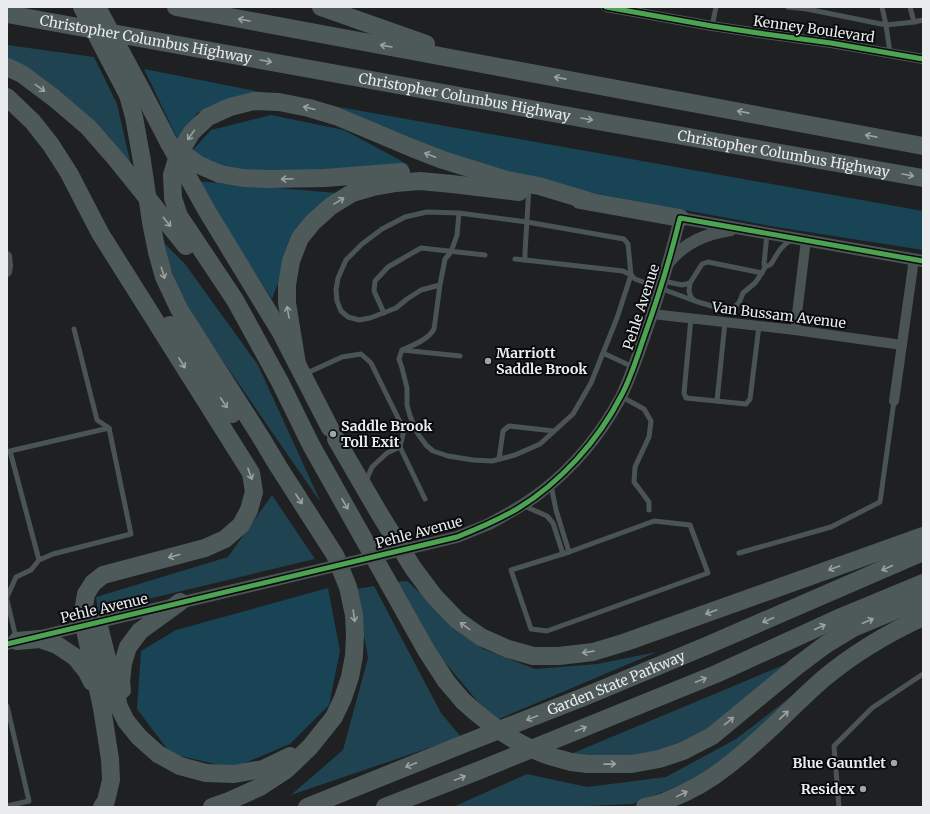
<svg xmlns="http://www.w3.org/2000/svg" width="930" height="814" viewBox="0 0 930 814" font-family="Merriweather,serif">
<style>
.green{fill:#204351}
.forest{fill:#184456}
.lines{fill:none;stroke-linecap:round;stroke-linejoin:round}
.service{stroke:#4a5454;stroke-width:5}
.minor{stroke:#4a5454;stroke-width:10}
.tertiary{stroke:#4a5454;stroke-width:12}
.motorway{stroke:#4e595a;stroke-width:18}
.tertiary-bridge{stroke:#4a5454;stroke-width:12}
.motorway-bridge{stroke:#4e595a;stroke-width:18}
.cycleway-casing{stroke:#090a0b;stroke-width:8}
.cycleway{stroke:#4ca352;stroke-width:5}
.oneway{stroke:#9ca2a3}
.poi-dot{fill:#a2a4a5;stroke:#090a0b;stroke-width:1.5}
.labels{text-anchor:middle;dominant-baseline:central;stroke-width:4;stroke-linejoin:round;paint-order:stroke}
.street-label{font-size:14px;fill:#e9ebec;stroke:#090a0b}
.poi-label{font-size:14px;font-weight:bold;fill:#e9ebec;stroke:#090a0b;text-anchor:start}
</style>
<rect width="100%" height="100%" fill="#1f2021"/>
<g class="green">
<path d="M7,45L94,57L117,104L131,166L7,61Z"/>
<path d="M161,240L185,264L258,365L321,503L183,303Z"/>
<path d="M272,495L315,559L98,611L96,597L228,557Z"/>
<path d="M407,581L483,649L535,669L597,664L657,652L494,721L422,635L394,582Z"/>
<path d="M374,586L441,713L461,737L291,795L343,750L368,658L356,589Z"/>
<path d="M791,662L700,737L641,768L585,773L547,764Z"/>
<path d="M806,685L710,773L633,804L563,807H453L527,774L587,787L666,777L736,739Z"/>
</g>
<g class="forest">
<path d="M144,69L271,94L197,113L180,144Z"/>
<path d="M339,107L923,211V250L776,227L554,186L440,156Z"/>
<path d="M271,115L344,130L409,165L363,172L235,174L190,153L211,130Z"/>
<path d="M195,181L337,193L296,235L272,299Z"/>
<path d="M328,588L340,651L329,705L290,744L233,768L171,754L137,709L141,651L176,630Z"/>
</g>
<g class="lines">
<g class="service">
<path d="M788,7L807,9L886,25L890,53"/>
<path d="M882,7L886,25L914,22L910,7"/>
<path d="M914,22L923,20"/>
<path d="M712,26L716,7"/>
<path d="M529,187L525,252V260L623,271L631,275L635,279L695,301L725,310L732,309L739,303L743,293L755,283L762,273"/>
<path d="M515,259L525,260"/>
<path d="M765,267L764,264L767,234"/>
<path d="M663,281L682,285L690,283"/>
<path d="M440,285L434,329C428,340 413,345 402,350L399,359L402,368L407,388V405L410,416L418,434L426,445L433,451L448,456L473,460L492,461L515,455L540,444L573,414L591,383L617,318L631,275L628,244L624,239L527,222L459,213L427,212L405,217L382,229L362,244L346,260L338,278L336,290L337,301L341,311L348,317L359,320L370,318L396,308L407,299L421,290L440,285L445,259L451,252L457,235L459,213"/>
<path d="M694,300L691,297L689,291L690,283L702,264L708,262L762,273C763,271 764,269 765,267C767,266 769,266 771,264C777,255 781,244 793,240"/>
<path d="M384,313L374,291L375,281L388,267L421,248L485,255"/>
<path d="M691,318L684,393L686,398L746,404L750,399L759,326"/>
<path d="M74,329L97,420L109,428"/>
<path d="M402,350L460,356"/>
<path d="M603,353L633,367"/>
<path d="M305,374L342,357L361,354L371,363L404,430L400,447L425,499"/>
<path d="M622,397L644,409L651,421L649,437L635,467L634,482L649,502V510"/>
<path d="M717,401L725,322"/>
<path d="M499,459L503,431L509,426L554,431"/>
<path d="M366,481L372,467L387,453L400,447"/>
<path d="M551,485L556,510L569,552"/>
<path d="M524,506L547,516L553,523L563,554"/>
<path d="M654,521L690,525L708,573L547,631L531,629L511,570L569,552Z"/>
<path d="M739,553L831,527L880,502L894,401"/>
<path d="M7,597L16,577L31,570L39,560L53,554L131,534L109,428L10,451L39,560"/>
<path d="M7,600L16,638"/>
<path d="M7,706L29,801L7,806"/>
<path d="M839,807L834,746L872,708L923,674"/>
</g>
<g class="minor">
<path d="M606,7L712,26L765,34L831,43L923,59"/>
<path d="M7,256L8,266L7,272"/>
<path d="M652,314L795,330L902,345"/>
<path d="M795,330L806,240"/>
<path d="M894,401L914,259"/>
</g>
<g class="tertiary">
<path d="M669,262C686,242 705,234 731,230"/>
<path d="M489,524C507,514 525,505 541,492C574,467 601,434 621,397C630,378 637,358 644,338C658,298 670,259 680,218L923,261"/>
<path d="M7,644L297,575"/>
</g>
<g class="motorway">
<path d="M176,7L923,146"/>
<path d="M321,7L426,44"/>
<path id="s1" d="M7,14L608,123L923,178"/>
<path d="M7,67L22,74L54,98L88,127L116,159L186,246"/>
<path d="M142,91L169,143"/>
<path d="M128,95L134,117L142,161"/>
<path d="M7,97L33,122L51,145L69,173L100,233L251,473L254,492L249,510L241,525L225,539L205,548L103,575L93,583L86,594L84,606V625L102,708L110,759L111,780L106,801L102,807"/>
<path d="M220,174L243,178L269,179L325,178L401,172"/>
<path d="M580,200L680,218"/>
<path d="M151,222L157,252L164,277L179,309L260,436L278,466L335,555L348,587L354,615L355,635L354,656L350,677L343,698L334,717L310,747L286,770L260,787L229,801L212,807"/>
<path d="M241,267L280,331L330,428"/>
<path d="M170,325L186,346L232,414"/>
<path d="M297,364L287,303V285L291,261L300,238L313,222L331,206L352,193L373,187L396,183L420,181L452,184L519,192"/>
<path d="M336,439L379,513L413,568L434,596L457,620L481,637L508,649L533,656H559L593,652L626,642L923,536"/>
<path d="M98,622L119,707L126,721L139,737L158,754L180,766L206,773L234,774L263,769L290,756"/>
<path d="M17,641L40,639L57,645L75,657L87,672L92,682"/>
<path d="M122,690L121,682L123,663L128,647L140,631L180,602"/>
<path d="M463,701L446,681L426,650L311,445L280,382L235,300L179,216L173,198L172,175L178,155L192,132L208,117L230,107L254,101L279,102L309,108L336,116L412,148L443,160L507,180L539,186L592,202"/>
<path d="M571,762L588,764H632L659,759L683,751L712,736L797,666L825,645L853,628L923,599"/>
<path id="s2" d="M307,807L466,743L586,696L706,646L923,552"/>
<path d="M385,807L475,772L716,674L841,617L923,583"/>
<path d="M645,807C653,805 661,804 668,800C688,792 710,780 726,767C761,741 790,708 823,679C853,654 888,633 923,617"/>
</g>
<path class="tertiary-bridge" d="M297,575L457,537L489,524"/>
<g class="motorway-bridge">
<path d="M82,7L128,95"/>
<path d="M97,7L142,91"/>
<path d="M169,143L207,211L241,267"/>
<path d="M174,147L199,165L220,174"/>
<path d="M142,161L151,222"/>
<path d="M463,701C487,723 511,741 541,753C551,757 561,759 571,762"/>
</g>
<defs>
<g id="cycleway">
<path d="M606,7L712,26L765,34L831,43L923,59"/>
<path d="M7,644L457,537C477,529 498,520 517,509C560,483 598,441 621,396C631,378 637,357 644,337C658,298 670,259 680,218L923,261"/>
</g>
</defs>
<use href="#cycleway" class="cycleway-casing"/>
<use href="#cycleway" class="cycleway"/>
</g>
<defs><path id="oneway-shaft" d="M-6 0H5M1.5-3L5.5 0L1.5 3" fill="none" stroke-width="1.6" stroke-linecap="round" stroke-linejoin="round"/></defs>
<g class="oneway">
<use href="#oneway-shaft" transform="translate(244 20) rotate(-170)"/>
<use href="#oneway-shaft" transform="translate(386 46) rotate(-170)"/>
<use href="#oneway-shaft" transform="translate(266 61) rotate(10)"/>
<use href="#oneway-shaft" transform="translate(560 78) rotate(-169)"/>
<use href="#oneway-shaft" transform="translate(40 88) rotate(36)"/>
<use href="#oneway-shaft" transform="translate(309 108) rotate(-166)"/>
<use href="#oneway-shaft" transform="translate(743 112) rotate(-169)"/>
<use href="#oneway-shaft" transform="translate(587 119) rotate(10)"/>
<use href="#oneway-shaft" transform="translate(191 135) rotate(125)"/>
<use href="#oneway-shaft" transform="translate(871 136) rotate(-169)"/>
<use href="#oneway-shaft" transform="translate(430 155) rotate(-159)"/>
<use href="#oneway-shaft" transform="translate(908 175) rotate(10)"/>
<use href="#oneway-shaft" transform="translate(287 179) rotate(178)"/>
<use href="#oneway-shaft" transform="translate(339 201) rotate(-32)"/>
<use href="#oneway-shaft" transform="translate(167 222) rotate(51)"/>
<use href="#oneway-shaft" transform="translate(163 273) rotate(73)"/>
<use href="#oneway-shaft" transform="translate(288 312) rotate(-100)"/>
<use href="#oneway-shaft" transform="translate(182 363) rotate(58)"/>
<use href="#oneway-shaft" transform="translate(224 403) rotate(56)"/>
<use href="#oneway-shaft" transform="translate(250 474) rotate(70)"/>
<use href="#oneway-shaft" transform="translate(299 499) rotate(57)"/>
<use href="#oneway-shaft" transform="translate(345 504) rotate(60)"/>
<use href="#oneway-shaft" transform="translate(174 556) rotate(165)"/>
<use href="#oneway-shaft" transform="translate(834 568) rotate(160)"/>
<use href="#oneway-shaft" transform="translate(887 568) rotate(156)"/>
<use href="#oneway-shaft" transform="translate(711 612) rotate(160)"/>
<use href="#oneway-shaft" transform="translate(354 616) rotate(82)"/>
<use href="#oneway-shaft" transform="translate(768 620) rotate(157)"/>
<use href="#oneway-shaft" transform="translate(868 621) rotate(-23)"/>
<use href="#oneway-shaft" transform="translate(465 626) rotate(-144)"/>
<use href="#oneway-shaft" transform="translate(820 627) rotate(-25)"/>
<use href="#oneway-shaft" transform="translate(588 652) rotate(172)"/>
<use href="#oneway-shaft" transform="translate(701 680) rotate(-22)"/>
<use href="#oneway-shaft" transform="translate(784 715) rotate(-43)"/>
<use href="#oneway-shaft" transform="translate(532 718) rotate(159)"/>
<use href="#oneway-shaft" transform="translate(729 721) rotate(-39)"/>
<use href="#oneway-shaft" transform="translate(581 729) rotate(-22)"/>
<use href="#oneway-shaft" transform="translate(610 764) rotate(-1)"/>
<use href="#oneway-shaft" transform="translate(411 765) rotate(158)"/>
<use href="#oneway-shaft" transform="translate(460 778) rotate(-21)"/>
<use href="#oneway-shaft" transform="translate(682 794) rotate(-26)"/>
</g>
<g class="poi-dot">
<circle cx="488" cy="361" r="4"/>
<circle cx="333" cy="434" r="4"/>
<circle cx="894" cy="763" r="4"/>
<circle cx="863" cy="789" r="4"/>
</g>
<g class="labels">
<g class="street-label">
<text transform="translate(814 29) rotate(8)">Kenney Boulevard</text>
<text stroke="none"><textPath href="#s1" startOffset="141">Christopher Columbus Highway</textPath></text>
<text stroke="none"><textPath href="#s1" startOffset="465">Christopher Columbus Highway</textPath></text>
<text stroke="none"><textPath href="#s1" startOffset="789">Christopher Columbus Highway</textPath></text>
<text transform="translate(641 307) rotate(-72)">Pehle Avenue</text>
<text transform="translate(779 315) rotate(7)">Van Bussam Avenue</text>
<text transform="translate(419 532) rotate(-15)">Pehle Avenue</text>
<text transform="translate(104 608) rotate(-13)">Pehle Avenue</text>
<text stroke="none"><textPath href="#s2" startOffset="333">Garden State Parkway</textPath></text>
</g>
<g class="poi-label">
<text x="496" y="353">Marriott<tspan x="496" dy="16">Saddle Brook</tspan></text>
<text x="341" y="426">Saddle Brook<tspan x="341" dy="16">Toll Exit</tspan></text>
<text x="886" y="763" text-anchor="end">Blue Gauntlet</text>
<text x="855" y="789" text-anchor="end">Residex</text>
</g>
</g>
<rect width="930" height="814" fill="none" stroke="#e9ebec" stroke-width="16"/>
</svg>
